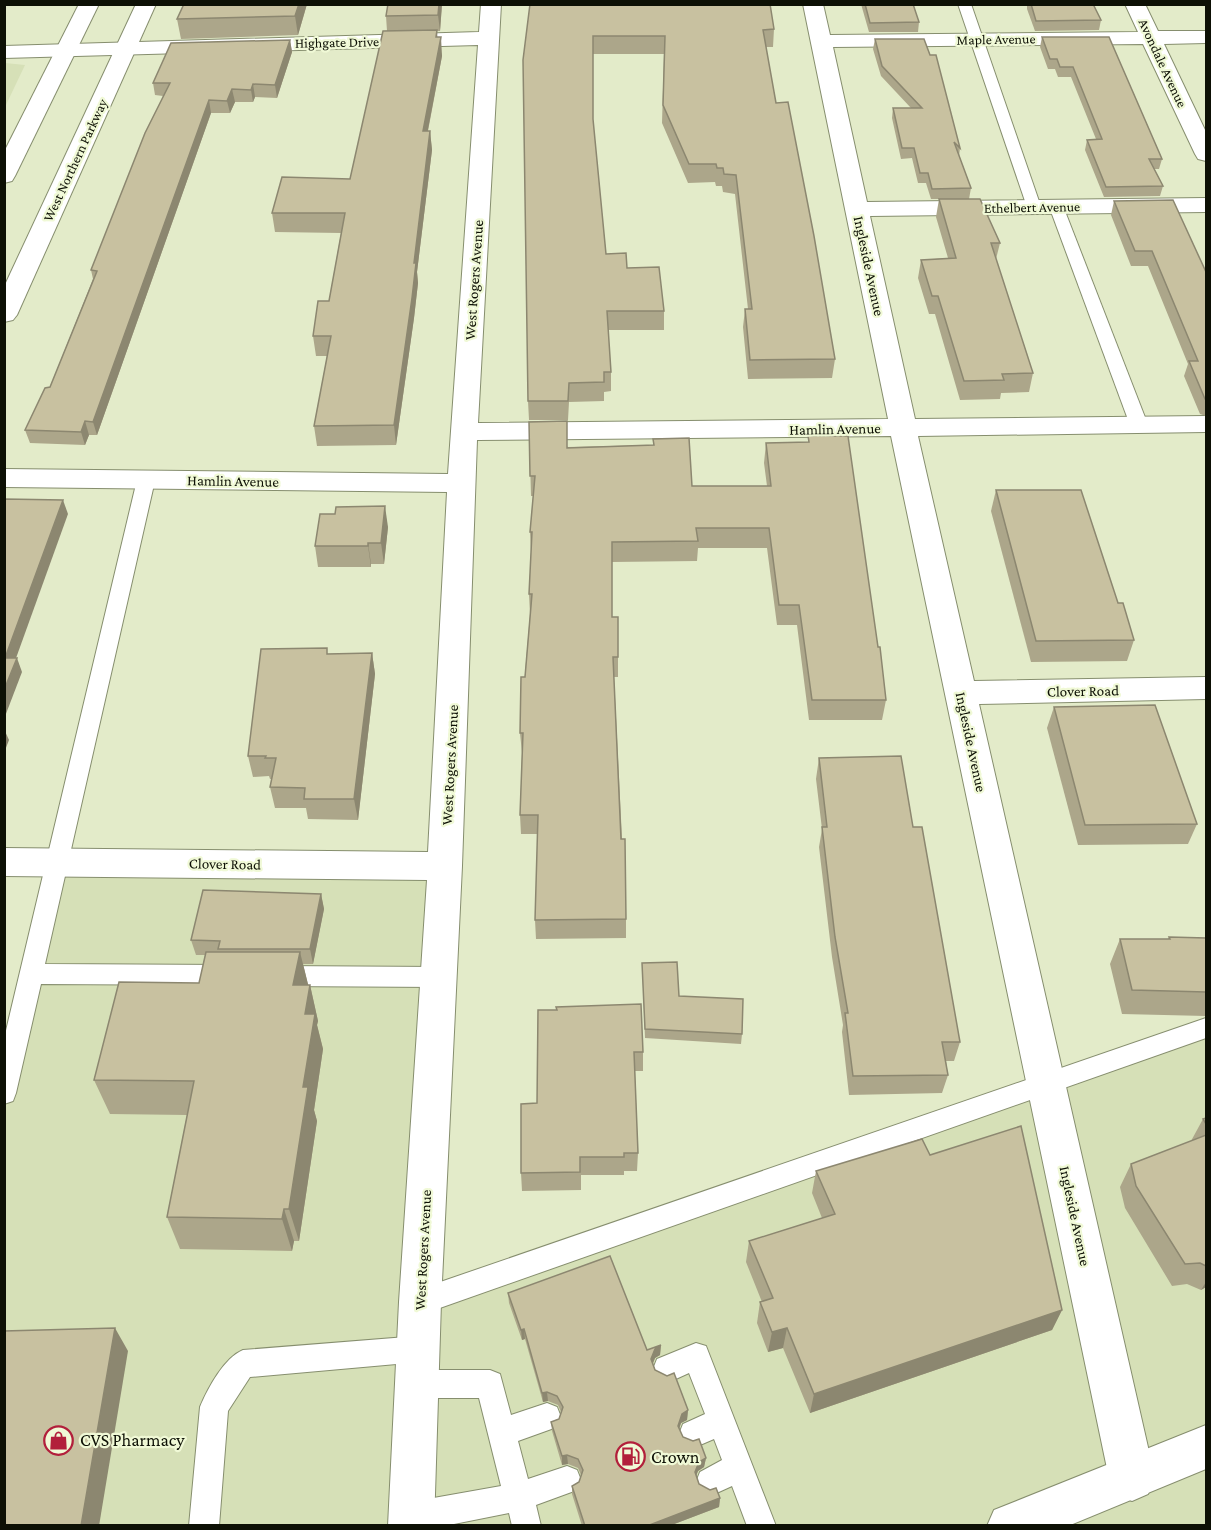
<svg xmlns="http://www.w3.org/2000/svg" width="1211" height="1530" viewBox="0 0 1211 1530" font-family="'Crimson Pro',serif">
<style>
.built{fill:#d6e0b7}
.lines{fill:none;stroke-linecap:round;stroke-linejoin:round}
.lane-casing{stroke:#868e6e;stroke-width:2}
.street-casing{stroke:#868e6e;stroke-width:2}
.secondary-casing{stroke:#868e6e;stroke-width:2}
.primary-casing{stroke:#868e6e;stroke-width:2}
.lane{fill:#fff;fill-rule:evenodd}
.street{fill:#fff;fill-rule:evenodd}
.secondary{fill:#fff;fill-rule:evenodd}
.primary{fill:#fff;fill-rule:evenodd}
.wall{fill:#aca68a}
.shaded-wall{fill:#8c8770}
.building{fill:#c8c1a0;stroke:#8c8770;stroke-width:1.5}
.labels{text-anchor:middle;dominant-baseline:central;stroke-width:4.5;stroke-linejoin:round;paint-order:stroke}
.far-street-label{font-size:14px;fill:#0d1005;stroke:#f0f9d6}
.street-label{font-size:15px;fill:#0d1005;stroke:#f0f9d6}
.near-poi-label{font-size:18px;fill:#0d1005;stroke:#f0f9d6;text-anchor:start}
</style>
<rect width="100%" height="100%" fill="#e3ebc9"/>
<g class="built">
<path d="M5,63L25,65L5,107L4,63Z"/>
<path d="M63,861L452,873L427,1299L1206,1034V1525L5,1526V1111Z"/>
</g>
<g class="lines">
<defs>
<g id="lane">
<path d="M958,4H971L1041,207L1039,210H1029L1027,207Z"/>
<path d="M1056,202L1063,206L1148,425L1145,429H1133L1130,425L1049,206Z"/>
<path d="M146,474L152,476L155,480L45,964L228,965L236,968L240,975L236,982L228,985L41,984L16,1093L13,1101L4,1104V1039L137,480L140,476Z"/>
<path d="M277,966L439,967L447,970L451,977L447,984L439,987L277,986L269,983L265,976L269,969Z"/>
<path d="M1206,1018V1038L420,1315L411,1311L407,1302L411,1293L420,1289Z"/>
<path d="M419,1336L429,1340L433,1349L429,1358L419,1362L250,1377L228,1411L219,1526H189L200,1407C208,1388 224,1358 243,1350Z"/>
<path d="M696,1343L706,1346L776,1526H747L732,1486L710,1496L700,1492L696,1482L700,1472L722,1460L714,1439L693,1448L683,1444L679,1434L683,1424L705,1414L689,1373L667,1383L657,1379L653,1369L657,1359Z"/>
<path d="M417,1370H490L500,1374L511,1415L547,1403L557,1407L561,1417L557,1427L518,1441L528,1479L567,1466L577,1470L581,1480L577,1490L536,1505L541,1526H512L509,1513L444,1526H400L396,1517L401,1507L411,1502L501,1486L479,1398H417L407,1394L403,1384L407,1374Z"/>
</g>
<path id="street" d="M481,4H501L478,423L888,419L803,4H823L830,35L1138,32L1125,4H1145L1158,31H1206V43L1164,44L1206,132V161L1198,159L1195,154L1143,44L833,47L867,202L1206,198V212L870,216L915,419L1206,416V432L918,436L974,681L1206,677V699L979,704L1155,1478L1148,1494L1132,1501L1116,1494L1109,1478L891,436L477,440L462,866L441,1302L434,1526H388L399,1302L427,880L4,876V848L428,852L447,492L4,487V469L448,474L478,45L4,58V46L479,32Z"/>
<path id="secondary" d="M1206,1425V1469L1068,1526H987L994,1510Z"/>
<g id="primary">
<path d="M79,4H99L15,176L12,181L4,183V152Z"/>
<path d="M136,4H156L17,315L13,320L4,322V287Z"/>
</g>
</defs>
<use href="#lane" class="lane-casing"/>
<use href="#street" class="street-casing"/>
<use href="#secondary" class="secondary-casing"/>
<use href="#primary" class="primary-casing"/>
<use href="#lane" class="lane"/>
<use href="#street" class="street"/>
<use href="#secondary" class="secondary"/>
<use href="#primary" class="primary"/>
</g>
<g class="wall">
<path d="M307,4L298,35L181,39L177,19Z"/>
<path d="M388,4H442L440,31H437V37L442,56L428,131H430L432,150L417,272L418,283L414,318L396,445L317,446L314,426L327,356H316L313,336L329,301L341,233L275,232L272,213L350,179L387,31L386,16Z"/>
<path d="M530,4L774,29L773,47H766L776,103L835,359L832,378L748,379L743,327L745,309H748L735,194L723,192L722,186H716L715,182L688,183L662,123L664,54H593V120L606,254L627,268L664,311V330H608L611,372V391L604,392V401L569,402L568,420H529L528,401Z"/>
<path d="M861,4H913L919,22L918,32H869Z"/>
<path d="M1027,4H1093L1101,20L1099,30L1035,31L1027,9Z"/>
<path d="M1042,37H1109L1162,159L1159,169H1154L1163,186L1160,196L1104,197L1085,150L1087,140L1096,139L1071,77H1058L1055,69H1048L1040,47Z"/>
<path d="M875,39L960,148L959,156L971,188L969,199H931L926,183H918L912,158L901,159L892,118L893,108H911L881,76L873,49Z"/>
<path d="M290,40L292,52L277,98L255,97L253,102H235L230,113H211L97,435H89L85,445L30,443L25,430L50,387L93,279L91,270L163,96L155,95L153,83Z"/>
<path d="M939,199L1000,243L996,259L1033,373L1029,392L1001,393L1000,399L960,400L935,314H929L918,278L921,260L948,258L936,217Z"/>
<path d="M1114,201L1206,272V416L1200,414L1184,376L1188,364L1148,266H1131L1111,215Z"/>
<path d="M529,422L568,447L653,445V439L692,486H767L764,463L766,443L808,442V436L886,700L882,720H809L797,625H777L767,548H698L697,561L612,562V617H618V677H614L626,919V938L536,939L535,920L538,834H521L520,815L522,753L520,733L530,614L529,594L531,552L530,532L533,496H531Z"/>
<path d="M996,490L1118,603L1134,640L1127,661L1031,662L991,511Z"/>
<path d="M388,527L384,564H371V567H318L315,546Z"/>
<path d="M372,653L375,674L358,820L308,819L306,808H275L270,787L272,779H270L269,776L253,777L248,756L329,654Z"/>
<path d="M1054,707L1197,824L1188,844L1078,845L1047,728Z"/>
<path d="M819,758L913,827L960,1042L954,1061H946L948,1075L942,1093L849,1095L842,1032L843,1025L832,957L819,847L822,829L816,779Z"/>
<path d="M321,894L324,909L313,964H303L308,985H310L318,1021L317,1025L323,1049L314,1110L317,1121L299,1241H294L292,1251L180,1249L167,1217L187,1115L110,1114L94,1080L199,983L205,955H196L191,940Z"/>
<path d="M1169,937L1206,938V1016L1122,1014L1110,964L1120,939H1168Z"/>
<path d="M642,963L679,996L742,1034L741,1044L645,1038Z"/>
<path d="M538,1010L643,1052V1071H635L638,1153L637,1171H624V1175H581V1190L522,1191L521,1173L537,1103Z"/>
<path d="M1206,1118V1287L1201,1290L1187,1284L1172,1286L1125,1208L1120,1187L1131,1164L1191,1141L1203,1119Z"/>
<path d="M930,1155L1062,1310L1052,1330L810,1413L783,1348L768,1352L757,1323L760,1302H762L746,1262L749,1241L822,1218L812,1193L816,1171Z"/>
<path d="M508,1293L647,1350L661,1345L660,1355L655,1358L653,1363L655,1370L688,1410L687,1420L681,1423L679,1429L683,1437L706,1458L704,1467L698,1471L696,1476L699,1484L720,1498L719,1507L669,1526H582L572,1494V1486L579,1482L581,1475L578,1468L568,1464L562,1465L552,1431L551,1422L559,1419L561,1412L558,1405L548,1401L543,1402L525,1339L522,1340L509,1303Z"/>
</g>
<g class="shaded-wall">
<path d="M299,4H307L298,35L295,16Z"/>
<path d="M439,4H442L440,31L438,15Z"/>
<path d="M437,30L438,48L441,37L442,56L424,150L423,131Z"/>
<path d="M290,40L292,52L277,98L275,85Z"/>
<path d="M253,84L255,97L253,102L251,90Z"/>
<path d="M232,89L235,102L230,113L227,101Z"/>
<path d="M209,100L211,113L97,435L93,422Z"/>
<path d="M430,131L432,150L417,272L418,283L414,318L396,445L394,425Z"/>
<path d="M85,421L89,435L85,445L81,432Z"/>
<path d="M63,500L68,514L11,672L5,658Z"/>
<path d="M385,506L388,527L384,564L381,543Z"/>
<path d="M368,543L371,564V567L368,546Z"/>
<path d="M372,653L375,674L358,820L354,799Z"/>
<path d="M17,658L22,672L4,719V690Z"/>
<path d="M4,729L9,740L4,753Z"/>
<path d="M321,894L324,909L313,964L310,949Z"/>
<path d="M300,952L309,988L293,985Z"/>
<path d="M310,985L318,1021L317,1025L323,1049L314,1110L317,1121L299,1241L289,1209L303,1087L305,1014Z"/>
<path d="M284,1209L294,1241L292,1251L282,1219Z"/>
<path d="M1206,1282V1287L1201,1290Z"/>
<path d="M1062,1310L1052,1330L810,1413L814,1394Z"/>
<path d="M115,1328L128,1351L99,1526H81Z"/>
<path d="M787,1328L783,1348L768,1352L772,1332Z"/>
<path d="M524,1329L525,1339L522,1340L521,1330Z"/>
<path d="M661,1345L660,1355L655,1358L651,1368V1359L655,1349Z"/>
<path d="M547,1392L548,1401L543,1402L542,1393Z"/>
<path d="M688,1410L687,1420L681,1423L677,1435L678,1426L682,1414Z"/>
<path d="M567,1455L568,1464L562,1465V1456Z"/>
<path d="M706,1458L704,1467L698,1471L694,1481L695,1472L699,1462Z"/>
<path d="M720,1498L719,1507L669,1526H647Z"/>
</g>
<g class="building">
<path d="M184,4H299L295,16L177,19Z"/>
<path d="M388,4H439L438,15L386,16Z"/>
<path d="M530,4H770L774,29L763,30L776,103L788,102L814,236L835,359L750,360L745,309H752L736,175L724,174L723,168H717L716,164H689L663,105L665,36H593V119L606,254L626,253L627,268L659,267L664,311H607L611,372H604V382L569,383L568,401H528L523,60Z"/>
<path d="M865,4H913L919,22L870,23Z"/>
<path d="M1031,4H1093L1101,20L1036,21Z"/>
<path d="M437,30L436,37H441L423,131H430L414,263H416L412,298L394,425L314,426L331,336H313L318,301H329L345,213H272L282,177L350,179L383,31Z"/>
<path d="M1042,37H1109L1162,159H1149L1163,186L1106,187L1087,140L1102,139L1073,67H1060L1057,59H1050Z"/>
<path d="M875,39H924L930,55H936L960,148L954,142L971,188L932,189L928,173H920L914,148H902L893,108H922L882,66Z"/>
<path d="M290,40L275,85L253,84L251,90L232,89L227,101L209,100L93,422L85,421L81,432L25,430L45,388L50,387L97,271L91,270L117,204L145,133L170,83H153L171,43Z"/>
<path d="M939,199H980L1000,243H991L1033,373L1002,374L1004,380L964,381L938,296H932L921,260L956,258Z"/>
<path d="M1173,200L1206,272V399H1205L1189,361H1198L1152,251H1135L1114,201Z"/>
<path d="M567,421V448L654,445L653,439L689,438L692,486H771L766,443L809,442L808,436H848L878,647H880L886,700H812L799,605H779L769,528H696L698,541L612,542V617H618V657H613L621,839H625L626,919L535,920L538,815H520L523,733H520L521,677H525L532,594H529L532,532H530L535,476H530L529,422Z"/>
<path d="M996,490H1081L1118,603H1123L1134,640L1036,641Z"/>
<path d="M4,499L63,500L5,658H17L4,690Z"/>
<path d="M385,506L381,543H368V546H315L320,514H335L336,507Z"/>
<path d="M327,648V654L372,653L354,799H304L305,788L270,787L276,758H265L266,756H248L261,649Z"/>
<path d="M1155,705L1197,824L1085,825L1054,707Z"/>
<path d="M901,756L913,827H922L960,1042H942L948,1075L853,1076L845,1013H848L835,937L822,827H827L819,758Z"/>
<path d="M203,890L321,894L310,949H218L220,941L191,940Z"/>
<path d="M1169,937L1206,938V992L1132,990L1120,939H1170Z"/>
<path d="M206,952H300L293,985H310L305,1014H315L303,1087H308L289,1209H284L282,1219L167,1217L194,1081L94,1080L119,982L199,983Z"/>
<path d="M677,962L679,996L743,999L742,1034L645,1029L642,963Z"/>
<path d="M641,1004L643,1052H634L638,1153H624V1157H580V1172L521,1173V1104L537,1103L538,1010H557L556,1007Z"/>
<path d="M1206,1118V1124L1203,1119Z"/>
<path d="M1021,1126L1062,1310L814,1394L787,1328L772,1332L760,1302L773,1298L749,1241L835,1214L816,1171L922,1139L930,1155Z"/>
<path d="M1206,1135V1266L1200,1263L1185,1264L1136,1186L1131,1164Z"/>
<path d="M610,1256L647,1350L661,1345L655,1349L651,1359L655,1370L667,1376L674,1373L688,1410L682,1414L678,1426L683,1437L693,1441L699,1439L706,1458L699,1462L695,1472L699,1484L710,1490L716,1488L720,1498L647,1526H585L572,1486L579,1482L583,1470L578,1459L567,1455L562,1456L551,1422L559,1419L563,1407L557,1396L547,1392L542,1393L524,1329L521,1330L508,1293Z"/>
<path d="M115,1328L81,1526H4V1331Z"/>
</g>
<defs>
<symbol id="shop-ring" viewBox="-11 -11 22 22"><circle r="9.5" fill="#f0f9d6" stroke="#b21f3b" stroke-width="1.5"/><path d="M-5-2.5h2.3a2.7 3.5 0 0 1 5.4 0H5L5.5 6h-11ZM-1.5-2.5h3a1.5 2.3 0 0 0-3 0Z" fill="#b21f3b"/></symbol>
<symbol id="fuel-ring" viewBox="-11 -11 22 22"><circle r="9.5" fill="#f0f9d6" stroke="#b21f3b" stroke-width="1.5"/><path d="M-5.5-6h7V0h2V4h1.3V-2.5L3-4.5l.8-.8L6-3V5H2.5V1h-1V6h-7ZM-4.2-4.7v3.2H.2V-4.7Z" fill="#b21f3b"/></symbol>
</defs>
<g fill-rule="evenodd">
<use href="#shop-ring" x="42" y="1424" width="33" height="33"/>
<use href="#fuel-ring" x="614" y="1440" width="33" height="33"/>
</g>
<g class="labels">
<g class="far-street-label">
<text transform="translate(996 39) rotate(-1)">Maple Avenue</text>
<text transform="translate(337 42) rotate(-1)">Highgate Drive</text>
<text transform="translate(1163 63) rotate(65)">Avondale Avenue</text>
<text transform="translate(75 160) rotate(-65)">West Northern Parkway</text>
<text transform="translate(1032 207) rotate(-1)">Ethelbert Avenue</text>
</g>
<g class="street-label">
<text transform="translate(869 266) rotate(78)">Ingleside Avenue</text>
<text transform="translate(474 280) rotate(-86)">West Rogers Avenue</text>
<text transform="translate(835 429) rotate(-1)">Hamlin Avenue</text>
<text transform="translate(233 481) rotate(1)">Hamlin Avenue</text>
<text transform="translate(1083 691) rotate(-1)">Clover Road</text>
<text transform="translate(971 742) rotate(78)">Ingleside Avenue</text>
<text transform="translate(450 765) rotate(-87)">West Rogers Avenue</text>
<text transform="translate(225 864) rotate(1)">Clover Road</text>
<text transform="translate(1075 1216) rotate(78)">Ingleside Avenue</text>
<text transform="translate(423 1250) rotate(-87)">West Rogers Avenue</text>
</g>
<g class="near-poi-label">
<text x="80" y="1440">CVS Pharmacy</text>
<text x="651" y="1457">Crown</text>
</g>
</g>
<rect width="1211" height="1530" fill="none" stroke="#0d1005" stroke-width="12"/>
</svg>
